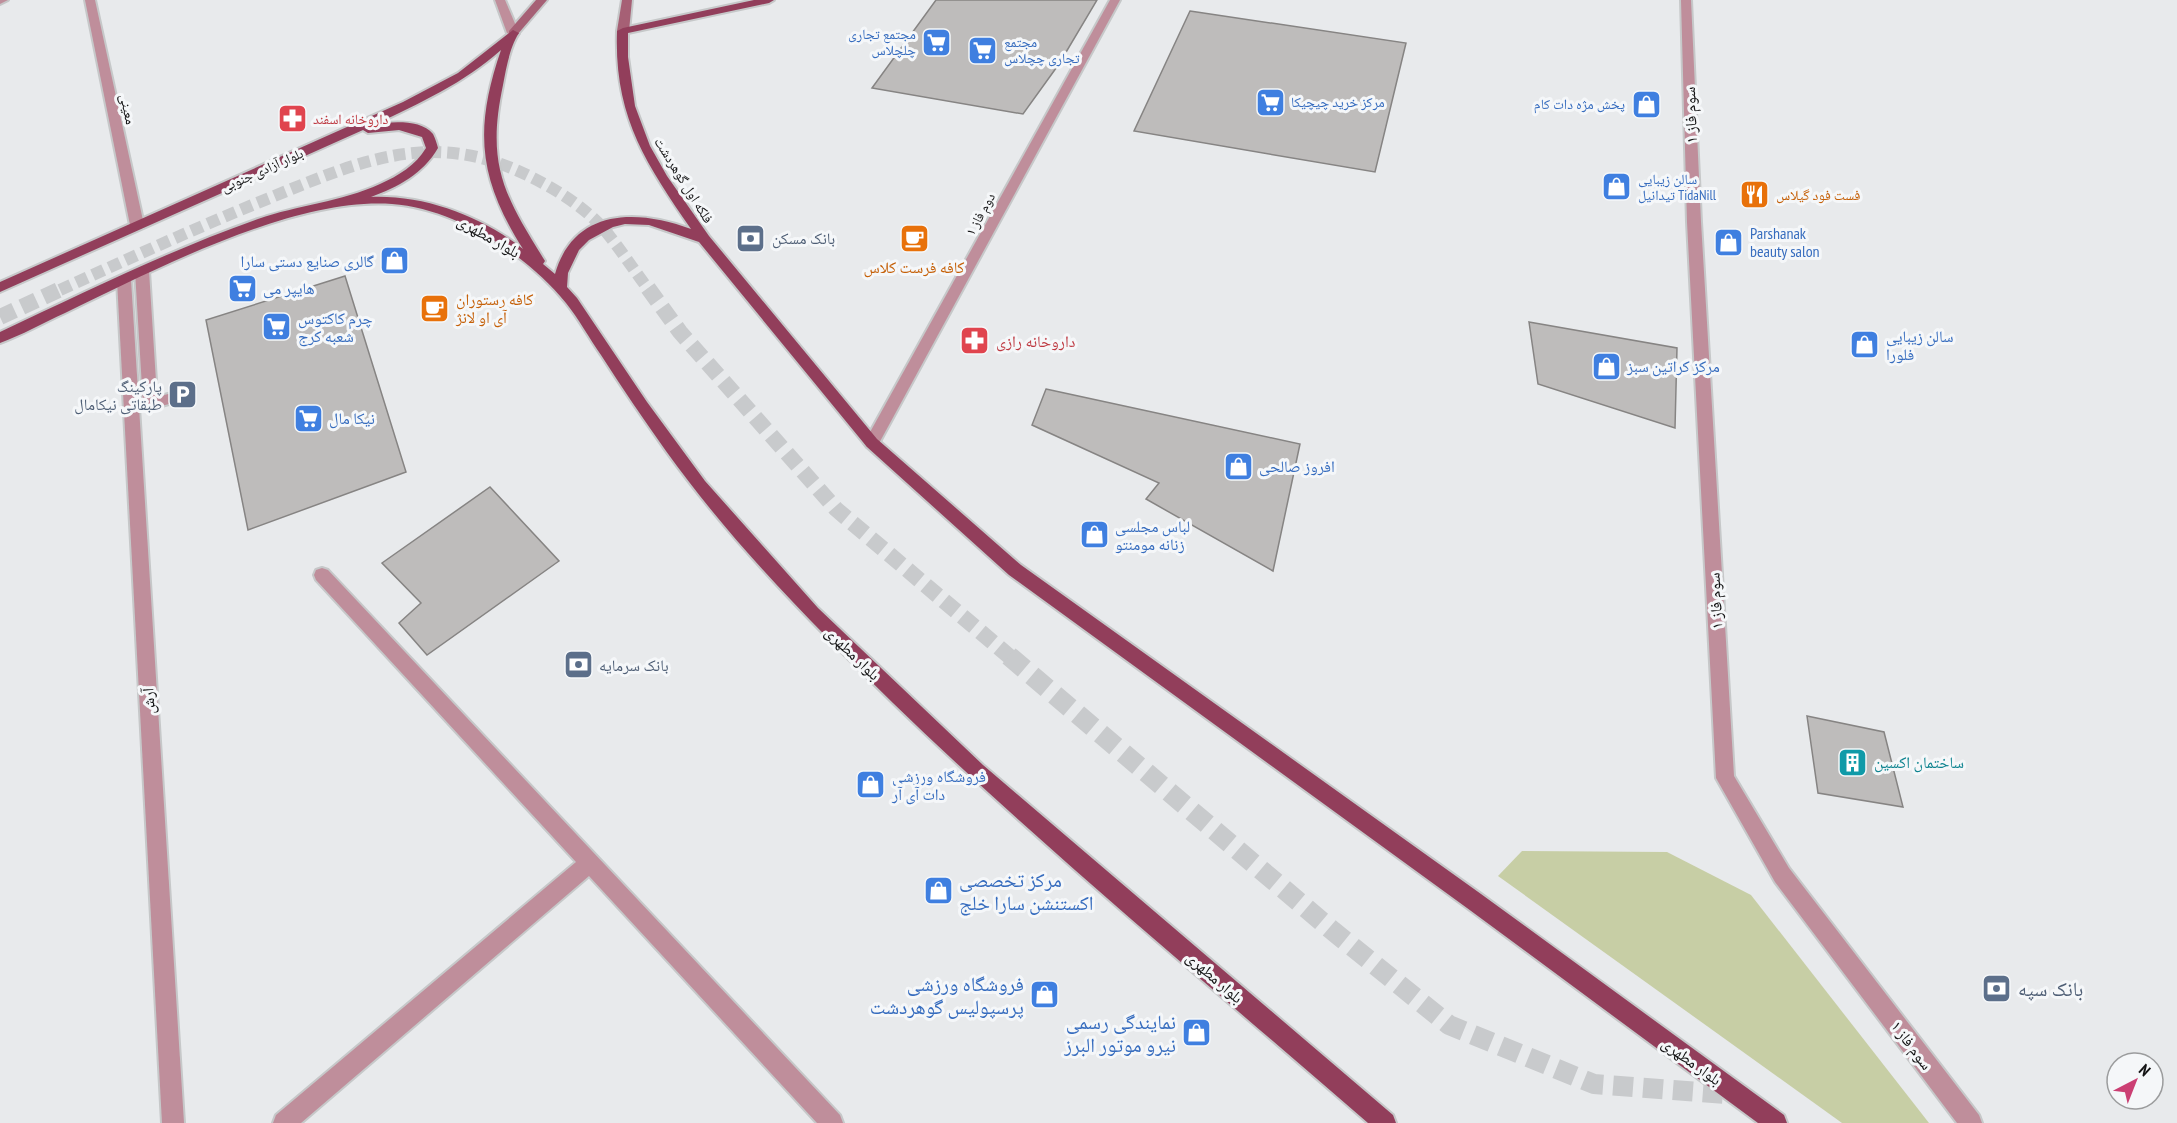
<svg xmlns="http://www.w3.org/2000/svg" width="2177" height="1123" viewBox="0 0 2177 1123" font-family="'PT Sans Narrow','Noto Naskh Arabic',sans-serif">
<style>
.green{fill:#c7cea5}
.building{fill:#bebcbb;stroke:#868483;stroke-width:1.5}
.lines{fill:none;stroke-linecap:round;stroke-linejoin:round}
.primary-tunnel-far2{stroke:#c8cacc;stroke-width:12;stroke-dasharray:12 6;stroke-linecap:butt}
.primary-tunnel-far1{stroke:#c8cacc;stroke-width:16;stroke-dasharray:16 8;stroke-linecap:butt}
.primary-tunnel{stroke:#c8cacc;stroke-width:20;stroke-dasharray:20 10;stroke-linecap:butt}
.service-casing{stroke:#c6c8c9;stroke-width:4}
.minor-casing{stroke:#c6c8c9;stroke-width:4}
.tertiary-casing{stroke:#c6c8c9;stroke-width:4}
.secondary-casing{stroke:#c6c8c9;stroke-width:4}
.primary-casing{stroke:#c6c8c9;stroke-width:4}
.service{fill:#bf8e9b;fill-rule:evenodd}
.minor{fill:#bf8e9b;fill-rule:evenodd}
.tertiary{fill:#bf8e9b;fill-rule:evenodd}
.secondary{fill:#a66075;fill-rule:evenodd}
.primary{fill:#923e5b;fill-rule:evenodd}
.labels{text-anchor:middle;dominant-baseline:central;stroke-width:6;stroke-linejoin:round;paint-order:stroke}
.far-shop-label{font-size:14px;fill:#366cbe;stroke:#f5f7f9;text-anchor:start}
.far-street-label{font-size:14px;fill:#131314;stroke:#f5f7f9}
.far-health-label{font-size:14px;fill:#be3a42;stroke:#f5f7f9;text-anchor:start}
.far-food-label{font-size:14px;fill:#c56008;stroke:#f5f7f9;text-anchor:start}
.street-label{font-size:16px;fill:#131314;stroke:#f5f7f9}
.shop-label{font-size:16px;fill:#366cbe;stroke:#f5f7f9;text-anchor:start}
.service-label{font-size:16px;fill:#4e5e75;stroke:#f5f7f9;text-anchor:start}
.food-label{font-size:16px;fill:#c56008;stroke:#f5f7f9}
.health-label{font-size:16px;fill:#be3a42;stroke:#f5f7f9;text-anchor:start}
.culture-label{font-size:16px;fill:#0d838f;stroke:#f5f7f9;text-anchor:start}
.near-shop-label{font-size:20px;fill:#366cbe;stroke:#f5f7f9;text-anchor:end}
.near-service-label{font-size:20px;fill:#4e5e75;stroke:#f5f7f9;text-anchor:start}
</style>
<rect width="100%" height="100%" fill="#e8eaec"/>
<path class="green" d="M1522,851L1667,852L1751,895L1929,1123H1842L1498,876Z"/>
<g class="building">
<path d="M936,0H1097L1059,64L1023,114L872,88Z"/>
<path d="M1190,11L1406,43L1375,172L1134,131Z"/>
<path d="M345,276L406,472L248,530L206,320Z"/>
<path d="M1529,322L1677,348L1675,428L1538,384Z"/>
<path d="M1046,389L1300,444L1273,571L1146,499L1159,483L1032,425Z"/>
<path d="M490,487L559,561L427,655L399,623L421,603L382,563Z"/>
<path d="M1807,716L1884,732L1903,807L1818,793Z"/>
</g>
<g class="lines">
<path class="primary-tunnel-far2" d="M60,290C130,258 200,226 272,197C365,159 436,128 533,178C557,190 584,207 603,228C619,247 633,269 649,290"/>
<g class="primary-tunnel-far1">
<path d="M648,288L680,332L836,509L1010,657"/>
<path d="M0,317L63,288"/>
</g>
<path class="primary-tunnel" d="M1009,656L1333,931L1449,1025L1594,1084L1738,1095"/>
<defs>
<path id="service" d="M142,266L149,271L157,397L183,390L188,391L190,395L188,399L150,409L145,408L143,404L135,271Z"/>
<g id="minor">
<path d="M0,0H8L0,4Z"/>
<path d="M495,0H505L519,33L517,35L513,36L507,33Z"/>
<path d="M1110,0H1120L877,447H867L864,443Z"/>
<path d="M1681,0H1691L1701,222L1734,776L1789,868L1979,1115L1982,1123H1957L1775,882L1716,778L1687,222Z"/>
<path d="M124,275L131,280L184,1123H162L117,280Z"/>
<path d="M322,568L328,570L840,1115L843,1123H817L589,876L301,1123H273L276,1115L576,862L316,580L314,575L316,570Z"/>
</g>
<path id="tertiary" d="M85,0H95L144,225L137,229L130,225Z"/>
<g id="secondary">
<path d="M536,0H547L517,35H509V31Z"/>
<path d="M622,0H632L629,31L623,34L617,31Z"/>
</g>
<path id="primary" d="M754,0H774L769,3L628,33V57L635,106L650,146L667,176L709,236L877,439L1021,565L1481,894L1784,1115L1787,1123H1758L1467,908L1009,575L867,447L699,242L649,225L625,224L613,227L589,240L579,250L568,273L567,287L577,298L647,402L705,481L818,608L983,765L1393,1115L1396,1123H1368C1209,985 1045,850 893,703C812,624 732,543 666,451C644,420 622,388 601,355C589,338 579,319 566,303C526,254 457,209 392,204C293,197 154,270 65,313C43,323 22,335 0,343V332C85,292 170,250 258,219C298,205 341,202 380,184C398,176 416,165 426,148L422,137L399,130L368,133L363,130L0,292V282L403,102L458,73L513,30L519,33C510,46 506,69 503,85C486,165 504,195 545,261L543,264L555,274C574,208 637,209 691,229C645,162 614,116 617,31L623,28ZM501,50C474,129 478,178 523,249C481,216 425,195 371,197C398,187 423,174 438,148C437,144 435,138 433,134C421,119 391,122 376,124C420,103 464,83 501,50Z"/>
</defs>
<use href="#service" class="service-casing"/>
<use href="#minor" class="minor-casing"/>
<use href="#tertiary" class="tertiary-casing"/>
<use href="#secondary" class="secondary-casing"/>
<use href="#primary" class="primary-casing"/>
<use href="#service" class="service"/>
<use href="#minor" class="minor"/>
<use href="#tertiary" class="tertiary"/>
<use href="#secondary" class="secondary"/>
<use href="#primary" class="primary"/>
</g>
<defs>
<symbol id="supermarket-square" viewBox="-11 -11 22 22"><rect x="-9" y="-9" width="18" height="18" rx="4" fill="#3f7fe0" stroke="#f5f7f9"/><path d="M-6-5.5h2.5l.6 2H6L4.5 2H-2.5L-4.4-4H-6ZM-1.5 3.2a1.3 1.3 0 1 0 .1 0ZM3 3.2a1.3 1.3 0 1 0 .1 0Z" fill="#fff"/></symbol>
<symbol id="shop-square" viewBox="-11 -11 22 22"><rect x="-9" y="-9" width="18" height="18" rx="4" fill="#3f7fe0" stroke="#f5f7f9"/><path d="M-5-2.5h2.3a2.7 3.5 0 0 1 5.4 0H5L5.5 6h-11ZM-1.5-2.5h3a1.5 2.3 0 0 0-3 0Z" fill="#fff"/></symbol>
<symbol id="pharmacy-square" viewBox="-11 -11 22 22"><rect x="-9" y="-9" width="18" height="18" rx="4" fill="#e0444e" stroke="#f5f7f9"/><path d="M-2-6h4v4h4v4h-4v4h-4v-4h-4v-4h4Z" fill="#fff"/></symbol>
<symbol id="restaurant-square" viewBox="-11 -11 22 22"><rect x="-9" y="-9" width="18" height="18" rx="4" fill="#e8710a" stroke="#f5f7f9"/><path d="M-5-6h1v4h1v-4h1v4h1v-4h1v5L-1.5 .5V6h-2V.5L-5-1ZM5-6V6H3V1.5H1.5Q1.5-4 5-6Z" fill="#fff"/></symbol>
<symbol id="bank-square" viewBox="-11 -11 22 22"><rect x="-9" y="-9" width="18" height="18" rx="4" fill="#5c6f8a" stroke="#f5f7f9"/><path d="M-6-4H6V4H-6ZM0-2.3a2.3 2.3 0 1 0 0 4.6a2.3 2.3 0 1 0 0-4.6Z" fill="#fff"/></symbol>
<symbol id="cafe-square" viewBox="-11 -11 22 22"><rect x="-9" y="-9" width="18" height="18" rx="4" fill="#e8710a" stroke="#f5f7f9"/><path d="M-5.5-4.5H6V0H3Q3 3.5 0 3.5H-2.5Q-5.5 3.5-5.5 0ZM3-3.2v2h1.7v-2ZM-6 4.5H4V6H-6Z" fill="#fff"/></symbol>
<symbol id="parking-square" viewBox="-11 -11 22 22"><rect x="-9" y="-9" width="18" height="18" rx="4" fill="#5c6f8a" stroke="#f5f7f9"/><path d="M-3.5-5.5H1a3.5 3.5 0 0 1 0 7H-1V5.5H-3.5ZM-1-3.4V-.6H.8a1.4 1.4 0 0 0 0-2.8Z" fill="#fff"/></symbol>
<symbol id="building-square" viewBox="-11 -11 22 22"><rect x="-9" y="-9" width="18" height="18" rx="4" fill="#0f9aa8" stroke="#f5f7f9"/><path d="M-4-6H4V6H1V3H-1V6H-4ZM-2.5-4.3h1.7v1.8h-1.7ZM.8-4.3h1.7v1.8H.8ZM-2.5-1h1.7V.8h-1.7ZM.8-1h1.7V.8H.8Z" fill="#fff"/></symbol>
</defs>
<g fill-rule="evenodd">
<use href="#supermarket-square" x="920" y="26" width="33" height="33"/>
<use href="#supermarket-square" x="966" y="34" width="33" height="33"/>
<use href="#supermarket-square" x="1254" y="86" width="33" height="33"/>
<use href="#shop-square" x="1630" y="88" width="33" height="33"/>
<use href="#pharmacy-square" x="276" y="102" width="33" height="33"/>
<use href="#shop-square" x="1600" y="170" width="33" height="33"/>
<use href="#restaurant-square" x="1738" y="178" width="33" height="33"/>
<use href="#bank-square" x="734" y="222" width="33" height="33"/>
<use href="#cafe-square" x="898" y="222" width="33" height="33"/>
<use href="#shop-square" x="1712" y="226" width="33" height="33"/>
<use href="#shop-square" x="378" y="244" width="33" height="33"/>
<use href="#supermarket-square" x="226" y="272" width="33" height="33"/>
<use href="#cafe-square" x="418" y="292" width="33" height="33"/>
<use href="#supermarket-square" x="260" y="310" width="33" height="33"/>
<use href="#pharmacy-square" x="958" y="324" width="33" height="33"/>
<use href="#shop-square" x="1848" y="328" width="33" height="33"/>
<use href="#shop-square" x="1590" y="350" width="33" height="33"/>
<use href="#parking-square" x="166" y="378" width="33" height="33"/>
<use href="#supermarket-square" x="292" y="402" width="33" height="33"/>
<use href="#shop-square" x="1222" y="450" width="33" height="33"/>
<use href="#shop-square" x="1078" y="518" width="33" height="33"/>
<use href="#bank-square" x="562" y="648" width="33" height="33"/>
<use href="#building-square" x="1836" y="746" width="33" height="33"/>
<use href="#shop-square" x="854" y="768" width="33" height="33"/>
<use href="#shop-square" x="922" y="874" width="33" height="33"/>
<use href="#bank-square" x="1980" y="972" width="33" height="33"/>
<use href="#shop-square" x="1028" y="978" width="33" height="33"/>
<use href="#shop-square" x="1180" y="1016" width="33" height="33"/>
</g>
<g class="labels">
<g class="far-shop-label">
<text x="916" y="34" text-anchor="end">مجتمع تجاری<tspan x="916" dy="16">چلچلاس</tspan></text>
<text x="1004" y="42">مجتمع<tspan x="1004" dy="16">تجاری چچلاس</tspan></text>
<text x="1291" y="102">مرکز خرید چیچیکا</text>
<text x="1625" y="104" text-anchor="end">پخش مژه دات کام</text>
<text x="1638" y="179">سالن زیبایی<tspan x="1638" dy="16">تیدانیل TidaNill</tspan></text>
</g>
<g class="far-street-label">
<text transform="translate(128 109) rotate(78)">معینی</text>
<text transform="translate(262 170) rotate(-24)">بلوار آزادی جنوبی</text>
<text transform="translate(684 180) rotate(58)">فلکه اول گوهردشت</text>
<text transform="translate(980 214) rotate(-61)">دوم فاز ۱</text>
</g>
<g class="far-health-label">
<text x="313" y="119">داروخانه اسفند</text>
</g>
<g class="far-food-label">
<text x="1776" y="195">فست فود گیلاس</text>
</g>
<g class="street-label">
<text transform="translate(1690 115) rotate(-92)">سوم فاز ۱</text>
<text transform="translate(489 236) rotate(30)">بلوار مطهری</text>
<text transform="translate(1715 601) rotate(-93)">سوم فاز ۱</text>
<text transform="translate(853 653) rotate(44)">بلوار مطهری</text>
<text transform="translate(148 701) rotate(-93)">آرش</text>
<text transform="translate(1215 977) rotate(41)">بلوار مطهری</text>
<text transform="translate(1912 1045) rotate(53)">سوم فاز ۱</text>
<text transform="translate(1692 1061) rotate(36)">بلوار مطهری</text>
</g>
<g class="shop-label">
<text x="1750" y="233">Parshanak<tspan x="1750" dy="18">beauty salon</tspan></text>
<text x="374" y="261" text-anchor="end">گالری صنایع دستی سارا</text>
<text x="263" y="288">هایپر می</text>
<text x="298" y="318">چرم کاکتوس<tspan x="298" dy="18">شعبه کرج</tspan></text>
<text x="1886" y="336">سالن زیبایی<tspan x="1886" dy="18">فلورا</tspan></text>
<text x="1627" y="366">مرکز کراتین سبز</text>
<text x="329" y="418">نیکا مال</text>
<text x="1259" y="466">افروز صالحی</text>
<text x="1115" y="526">لباس مجلسی<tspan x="1115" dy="18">زنانه مومنتو</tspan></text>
<text x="892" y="776">فروشگاه ورزشی<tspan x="892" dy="18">دات آی آر</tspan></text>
</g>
<g class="service-label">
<text x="772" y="238">بانک مسکن</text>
<text x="162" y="386" text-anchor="end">پارکینگ<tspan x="162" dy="18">طبقاتی نیکامال</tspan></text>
<text x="599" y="665">بانک سرمایه</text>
</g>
<g class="food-label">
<text x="914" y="267">کافه فرست کلاس</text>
<text x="456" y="299" text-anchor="start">کافه رستوران<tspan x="456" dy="18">آی او لانژ</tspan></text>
</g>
<g class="health-label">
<text x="996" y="341">داروخانه رازی</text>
</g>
<g class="culture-label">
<text x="1874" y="762">ساختمان اکسین</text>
</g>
<g class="near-shop-label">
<text x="959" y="880" text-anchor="start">مرکز تخصصی<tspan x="959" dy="23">اکستنشن سارا خلج</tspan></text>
<text x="1024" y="984">فروشگاه ورزشی<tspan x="1024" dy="23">پرسپولیس گوهردشت</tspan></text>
<text x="1176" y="1022">نمایندگی رسمی<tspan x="1176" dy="23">نیرو موتور البرز</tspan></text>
</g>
<g class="near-service-label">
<text x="2018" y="989">بانک سپه</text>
</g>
</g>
<g transform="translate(2135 1081) rotate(42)"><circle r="28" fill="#f5f7f9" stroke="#9b9c9d" stroke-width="1.5"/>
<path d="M0-4.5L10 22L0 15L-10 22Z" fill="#cb3f73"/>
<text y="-9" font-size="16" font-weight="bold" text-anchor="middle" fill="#131314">N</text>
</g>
</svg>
